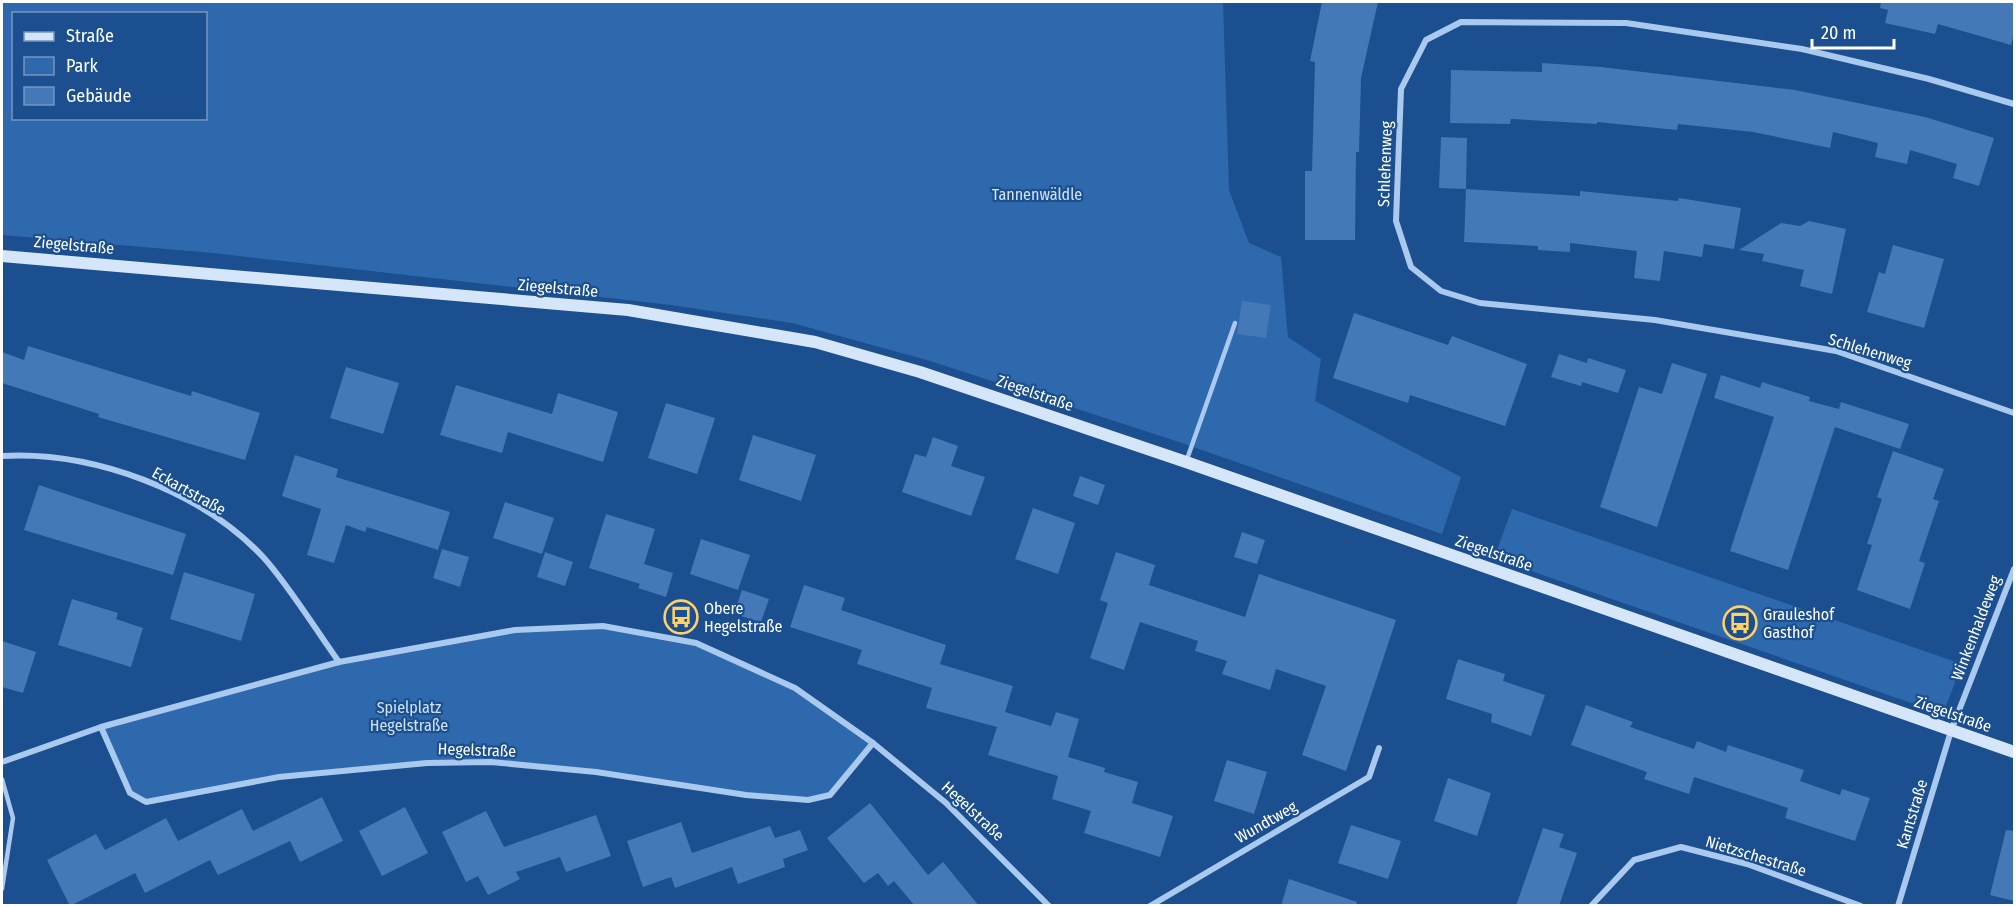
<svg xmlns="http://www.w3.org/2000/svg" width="2016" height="907" viewBox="0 0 2016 907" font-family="'Fira Sans Condensed',sans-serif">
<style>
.green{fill:#2e69ad;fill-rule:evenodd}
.building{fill:#4478b7}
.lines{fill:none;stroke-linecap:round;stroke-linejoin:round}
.lane{stroke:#a9c9ee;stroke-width:4.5}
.street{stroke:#a9c9ee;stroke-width:6}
.secondary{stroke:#d6e6fa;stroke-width:12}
.labels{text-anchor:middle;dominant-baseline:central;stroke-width:4.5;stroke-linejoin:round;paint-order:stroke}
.street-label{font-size:16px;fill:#fff;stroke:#1b4f8f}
.park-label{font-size:16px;fill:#cfe3fa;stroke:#1b4f8f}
.poi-label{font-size:16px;fill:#fff;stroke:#1b4f8f;text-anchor:start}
</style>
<rect width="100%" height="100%" fill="#1b4f8f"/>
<g class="green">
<path d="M2,2H1223L1229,190L1249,243L1281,257L1288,337L1321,359L1315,401L1461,477L1442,534L1179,442L927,360L792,323L671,305L213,253L2,235ZM14,14H206V118H14Z"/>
<path d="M1512,509L1962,664L1943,714L1494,558Z"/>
<path d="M603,626L696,643L795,688L873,743L830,795L808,800L746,795L596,772L491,762L427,763L279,777L146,802L130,793L101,727L339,662L515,630Z"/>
</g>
<g class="building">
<path d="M1322,2H1378L1361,78L1359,152H1356L1355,240H1305V171H1312L1315,62L1310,61Z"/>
<path d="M1881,2H2014V34L2011,45L1938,24L1935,34L1885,23L1888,10L1880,8Z"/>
<path d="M1542,63L1601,67L1795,90L1925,117L1994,138L1979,186L1953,178L1957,164L1910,150L1907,164L1875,157L1878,143L1833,132L1830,148L1753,132L1678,124L1677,130L1597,122V124L1511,119L1510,124L1450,123L1451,70L1542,72Z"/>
<path d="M1441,137L1467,138L1466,189L1439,188Z"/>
<path d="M1466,189L1580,196V191L1678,201L1679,198L1741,208L1734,249L1704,244L1702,257L1664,251L1660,281L1634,278L1637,251L1570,243V252L1538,250V246L1464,242Z"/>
<path d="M1809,221L1846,229L1832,294L1800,286L1804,270L1762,261L1764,254L1739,250L1781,223L1800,226Z"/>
<path d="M1893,245L1944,259L1924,328L1867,312L1879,272L1885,274Z"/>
<path d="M1242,301L1271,305L1266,338L1237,334Z"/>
<path d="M1354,313L1448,345L1452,336L1527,364L1505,426L1410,395L1408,403L1333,378Z"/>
<path d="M28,346L191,396L192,391L260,413L245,460L98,417L99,414L2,383V352L24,360Z"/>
<path d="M1559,354L1587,363L1588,358L1626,370L1618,393L1582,382L1581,386L1551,377Z"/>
<path d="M1672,363L1707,374L1657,527L1600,507L1639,387L1662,394Z"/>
<path d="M346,367L399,383L383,434L330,418Z"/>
<path d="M1721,375L1760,388L1762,382L1810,397L1809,401L1839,409L1841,402L1909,424L1900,449L1835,427L1788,570L1730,551L1774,417L1714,398Z"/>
<path d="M456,385L552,414L558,393L618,412L603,462L508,432L502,453L440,435Z"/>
<path d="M666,403L715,418L697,474L648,458Z"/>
<path d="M753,435L816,455L801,501L739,480Z"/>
<path d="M933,437L958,446L951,466L985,477L971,516L902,492L915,454L926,457Z"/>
<path d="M1893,451L1944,469L1933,499L1939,501L1919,561L1925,563L1910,609L1857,590L1872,545L1867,544L1882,499L1877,497Z"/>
<path d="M295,455L338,469L336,477L450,512L438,550L367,527L365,532L346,525L334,563L307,555L321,509L282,496Z"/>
<path d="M1080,476L1105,485L1098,505L1073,496Z"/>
<path d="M39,485L186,534L173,575L24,530Z"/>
<path d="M505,502L554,518L542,554L493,538Z"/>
<path d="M1033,508L1075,523L1058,574L1015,559Z"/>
<path d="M606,514L655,529L644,564L673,573L666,597L638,588L640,584L589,568Z"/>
<path d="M1242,532L1265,540L1257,564L1234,557Z"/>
<path d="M701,539L750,555L738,590L690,574Z"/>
<path d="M442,549L469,557L460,587L433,578Z"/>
<path d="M545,552L573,562L565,586L537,577Z"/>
<path d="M1116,552L1155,565L1149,585L1245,617L1259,574L1396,620L1346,771L1302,755L1326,686L1276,669L1270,690L1222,674L1227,661L1195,651L1198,641L1140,622L1124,670L1090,658L1108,603L1100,600Z"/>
<path d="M184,572L255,594L241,641L170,619Z"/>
<path d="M804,585L845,598L841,610L946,645L940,664L1013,686L1005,712L1051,726L1056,712L1079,719L1068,757L1105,768L1104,772L1138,782L1132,803L1173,816L1160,857L1084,833L1091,811L1052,799L1058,776L988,755L997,727L926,708L932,688L857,664L862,650L790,627Z"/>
<path d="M742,590L769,599L761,622L734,614Z"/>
<path d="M72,599L118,613L116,619L143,628L131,667L58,645Z"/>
<path d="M2,641L36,652L23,693L2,687Z"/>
<path d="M1458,659L1505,674L1503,681L1545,695L1531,736L1491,722L1492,714L1446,699Z"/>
<path d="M1586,705L1633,722L1630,727L1694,749L1697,741L1726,752L1728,745L1804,770L1800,781L1840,795L1842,789L1870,798L1855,841L1785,818L1788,808L1694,777L1689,794L1644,779L1647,772L1571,745Z"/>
<path d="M1227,760L1267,772L1254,814L1214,801Z"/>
<path d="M1448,778L1491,793L1477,836L1434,821Z"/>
<path d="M322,797L343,841L300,862L290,841L218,875L210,860L145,893L135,873L70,906L47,860L96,834L105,850L166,818L178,841L242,809L253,831Z"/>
<path d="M870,803L928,875L943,862L979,906H915L894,881L888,886L878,873L864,883L827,838Z"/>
<path d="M405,807L428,853L382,876L359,831Z"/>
<path d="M486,811L504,847L596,815L611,856L566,872L560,857L516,872L520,879L488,895L478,876L466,882L442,832Z"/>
<path d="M681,822L692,853L770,826L775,838L800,830L808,850L783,859L785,867L738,884L732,867L675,888L671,877L643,887L627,841Z"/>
<path d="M1351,825L1401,841L1388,879L1338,863Z"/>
<path d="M1543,828L1564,834L1559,847L1577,853L1559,906H1516Z"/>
<path d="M2006,830L2014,831V901L1990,895Z"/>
<path d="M1289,879L1357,902L1356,906H1281Z"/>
</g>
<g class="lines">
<g class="lane">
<path d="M1186,462L1235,323"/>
<path d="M2,779L13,818L2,889"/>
</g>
<g class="street">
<path d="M2014,104L1929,79L1802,49L1626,23L1461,22L1426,40L1401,89L1396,221L1411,267L1441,291L1480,303L1655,320L1836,351L2014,413"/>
<path d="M2,456C92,451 201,490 264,558C289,586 316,630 339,662"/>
<path d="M101,727L130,793L146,802L279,777L427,763L491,762L596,772L746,795L808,800L830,795L873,743"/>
<path d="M2,762L101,727L339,662L515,630L603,626L696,643L795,688L873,743L946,803L1049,906"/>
<path d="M1150,906L1369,777L1379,748"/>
<path d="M1591,906L1634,860L1681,847L1747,864L1861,906"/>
<path d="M1898,906L1951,731L2014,569"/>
</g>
<path class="secondary" d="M2,256L628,310L815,342L920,372L1186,462L2014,752"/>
</g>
<defs>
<symbol id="bus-ring" viewBox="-11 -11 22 22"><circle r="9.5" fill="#1b4f8f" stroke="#ffd166" stroke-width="1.5"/><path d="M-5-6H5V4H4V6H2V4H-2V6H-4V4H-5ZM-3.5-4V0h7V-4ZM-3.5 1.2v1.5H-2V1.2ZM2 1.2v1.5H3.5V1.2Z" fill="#ffd166"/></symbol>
</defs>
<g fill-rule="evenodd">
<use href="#bus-ring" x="662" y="598" width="38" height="38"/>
<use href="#bus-ring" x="1721" y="604" width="38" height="38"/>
</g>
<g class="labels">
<g class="street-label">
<text transform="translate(1385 164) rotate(-88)">Schlehenweg</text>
<text transform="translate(74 245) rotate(5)">Ziegelstraße</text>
<text transform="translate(558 288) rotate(5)">Ziegelstraße</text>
<text transform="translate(1870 351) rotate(17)">Schlehenweg</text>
<text transform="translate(1035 393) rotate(19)">Ziegelstraße</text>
<text transform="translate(189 491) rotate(29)">Eckartstraße</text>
<text transform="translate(1494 553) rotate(19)">Ziegelstraße</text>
<text transform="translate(1976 628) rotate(-69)">Winkenhaldeweg</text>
<text transform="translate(1953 714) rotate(19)">Ziegelstraße</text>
<text transform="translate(477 750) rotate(2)">Hegelstraße</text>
<text transform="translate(973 811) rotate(43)">Hegelstraße</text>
<text transform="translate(1912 814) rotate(-73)">Kantstraße</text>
<text transform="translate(1266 822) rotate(-30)">Wundtweg</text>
<text transform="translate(1756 856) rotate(17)">Nietzschestraße</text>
</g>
<g class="park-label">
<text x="1037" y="194">Tannenwäldle</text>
<text x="409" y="707">Spielplatz<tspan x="409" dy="18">Hegelstraße</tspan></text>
</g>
<g class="poi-label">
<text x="704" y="608">Obere<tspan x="704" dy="18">Hegelstraße</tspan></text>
<text x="1763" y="614">Grauleshof<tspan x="1763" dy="18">Gasthof</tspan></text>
</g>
</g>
<rect width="2016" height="907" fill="none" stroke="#ffffff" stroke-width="6"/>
<rect x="12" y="12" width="195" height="108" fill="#1b4f8f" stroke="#7695bc" stroke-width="1.5"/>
<rect x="24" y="32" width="30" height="9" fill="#d6e6fa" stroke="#7695bc" stroke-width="1.5"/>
<text x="66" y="42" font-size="18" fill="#ffffff">Straße</text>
<rect x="24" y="57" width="30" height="18" fill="#2e69ad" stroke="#7695bc" stroke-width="1.5"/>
<text x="66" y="72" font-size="18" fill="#ffffff">Park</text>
<rect x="24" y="87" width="30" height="18" fill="#4478b7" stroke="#7695bc" stroke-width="1.5"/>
<text x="66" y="102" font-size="18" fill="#ffffff">Gebäude</text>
<path d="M1812 39v9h82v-9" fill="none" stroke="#ffffff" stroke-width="3"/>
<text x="1821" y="39" font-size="18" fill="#ffffff" stroke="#1b4f8f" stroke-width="4.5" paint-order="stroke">20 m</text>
</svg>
